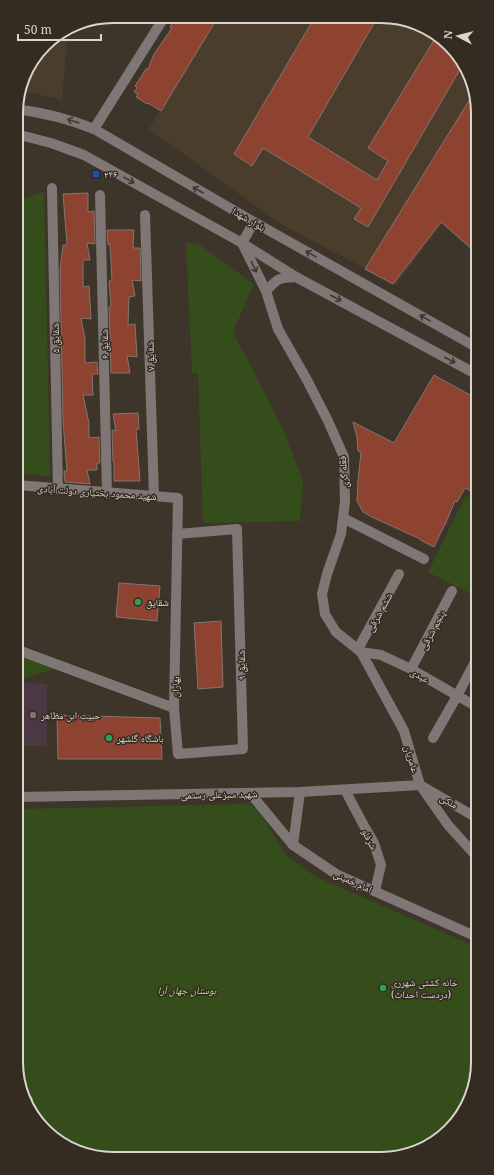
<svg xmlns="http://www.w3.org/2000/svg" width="494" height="1175" viewBox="0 0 494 1175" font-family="'Noto Serif','Noto Naskh Arabic',serif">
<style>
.built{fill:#4a3d2c}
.education{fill:#4a3943}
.green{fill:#344d1b}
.building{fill:#8d4330;stroke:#857470}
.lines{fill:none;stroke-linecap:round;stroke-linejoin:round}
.minor{stroke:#7f7775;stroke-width:10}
.oneway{stroke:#3f362e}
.transit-dot{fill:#1a4fb4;stroke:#342b21;stroke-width:1.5}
.leisure-dot{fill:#2e9e5b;stroke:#342b21;stroke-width:1.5}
.education-dot{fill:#8d6e63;stroke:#342b21;stroke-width:1.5}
.labels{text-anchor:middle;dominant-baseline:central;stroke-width:3;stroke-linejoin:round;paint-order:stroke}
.poi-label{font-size:10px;fill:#d9d4cd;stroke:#342b21;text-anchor:start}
.street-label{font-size:10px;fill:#d9d4cd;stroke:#342b21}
.park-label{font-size:10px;font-style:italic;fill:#b4e787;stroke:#342b21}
.rim{fill:none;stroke:#d9d4cd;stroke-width:2}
</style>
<rect width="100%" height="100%" fill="#3e352a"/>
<g class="built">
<path d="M217,17L400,18L450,44L475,88V180L396,285L279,223L149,129Z"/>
<path d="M68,28L62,100L21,90L26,70L49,40Z"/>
</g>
<path class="education" d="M18,682L47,684V746H18Z"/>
<g class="green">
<path d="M44,192L50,477L17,473V200Z"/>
<path d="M186,243H197L254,284L233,332L282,427L303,481L300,521L203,523L198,373H192Z"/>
<path d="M466,495L476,501V596L428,572Z"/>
<path d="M18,654L55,669L18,680Z"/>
<path d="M248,804L258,810L287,856L316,877L477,947L478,1068L471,1099L454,1126L406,1156L94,1157L44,1131L19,1087L18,809Z"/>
</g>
<g class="building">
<path d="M176,16L218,17L161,111L148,103L147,104L136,97L138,94L134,92L137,88L135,86L146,69H148L154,54L172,28L170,27Z"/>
<path d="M315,17L377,18L308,137L377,180L388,161L368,148L436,37L450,44L462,66L368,227L354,219L361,208L263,148L252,166L234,154Z"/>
<path d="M475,91V252L441,222L393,284L365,269Z"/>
<path d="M88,193V212L94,211L95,244L87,243L90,260H83V287L89,286L91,319L81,318L85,339V363L97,362L98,374H92L93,395H83L89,423V438L99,437L100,463H97V470H87L90,484L65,482L64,471H67L63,421L60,269L63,245H67L63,194Z"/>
<path d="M107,230H134L133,248H140L141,281L132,280L135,296L129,297L128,325L135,324L137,357L127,356L130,373H111L109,307L111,306L109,281H112L110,244L108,245Z"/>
<path d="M434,375L470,395L476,399V494L465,488L457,502L455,501L445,525V524L434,547L422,541L418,538L374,518L363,512L357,501L358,481L361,452L358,451L357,437L353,422L394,443Z"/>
<path d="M138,413L139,429H136L140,481H114V462H113L112,430L116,431L113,414Z"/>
<path d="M119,583L160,586L157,621L116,617Z"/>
<path d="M221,621L223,687L198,689L194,623Z"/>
<path d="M57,715L160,718L162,759H58Z"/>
</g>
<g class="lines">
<g class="minor">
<path d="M16,109C45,113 67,118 94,129L254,222L476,347"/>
<path d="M94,129L165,16"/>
<path d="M16,134L51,143L84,155L242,243L296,277L476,374"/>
<path d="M52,188L58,489"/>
<path d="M100,195L107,493"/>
<path d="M145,215L154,496"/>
<path d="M242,243L266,291L278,329L307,380L328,421L344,457L345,502L341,534L327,574L322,594L325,614L336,632L361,652L404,731L420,785L448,825L477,857"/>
<path d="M242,243L254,222"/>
<path d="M266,291C278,278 278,278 296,277"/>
<path d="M17,485L178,498L174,708L18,650"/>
<path d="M343,518L424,559"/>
<path d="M358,649L399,574"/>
<path d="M361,652L381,655L411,669L477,707"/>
<path d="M411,669L452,591"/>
<path d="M174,708L178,754L243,749L237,529L177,534"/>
<path d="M433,738L457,696L477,658"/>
<path d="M345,790L363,824L374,843L381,865L375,891"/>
<path d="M250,793L293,845L336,874L477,937"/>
<path d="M18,797L300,792L420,785L477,818"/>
<path d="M293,845L300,792"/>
<path d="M26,1100H28"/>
</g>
</g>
<defs><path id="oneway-shaft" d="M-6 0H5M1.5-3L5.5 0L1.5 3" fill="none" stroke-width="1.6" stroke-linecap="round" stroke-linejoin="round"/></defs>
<g class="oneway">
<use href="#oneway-shaft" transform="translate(73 121) rotate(-162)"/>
<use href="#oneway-shaft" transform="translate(129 180) rotate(29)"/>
<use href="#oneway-shaft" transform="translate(198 190) rotate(-150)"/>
<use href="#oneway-shaft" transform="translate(311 254) rotate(-151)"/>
<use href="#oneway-shaft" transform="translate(254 267) rotate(64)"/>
<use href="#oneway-shaft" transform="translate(336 298) rotate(28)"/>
<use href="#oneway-shaft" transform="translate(425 318) rotate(-151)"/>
<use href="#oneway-shaft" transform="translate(450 360) rotate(28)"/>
</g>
<rect class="transit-dot" x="92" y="170" width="8" height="8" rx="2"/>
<g class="leisure-dot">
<circle cx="138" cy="602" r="4"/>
<circle cx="109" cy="738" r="4"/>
<circle cx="383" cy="988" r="4"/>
</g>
<circle class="education-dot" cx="33" cy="715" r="4"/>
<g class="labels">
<g class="poi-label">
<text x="104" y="174">۲۴۶</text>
<text x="146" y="602">شقایق</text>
<text x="41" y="715">حبیب ابن مظاهر</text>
<text x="117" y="738">باشگاه گلشهر</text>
<text x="391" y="982">خانه کشتی شهرری<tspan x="391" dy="12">(دردست احداث)</tspan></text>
</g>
<g class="street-label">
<text transform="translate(249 219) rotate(30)">بلوار شهدا</text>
<text transform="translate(55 338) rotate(-91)">شقایق ۵</text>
<text transform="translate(104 344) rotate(-91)">شقایق ۶</text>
<text transform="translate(150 356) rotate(-92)">شقایق ۷</text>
<text transform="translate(343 472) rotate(-95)">فعله گری</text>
<text transform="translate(97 492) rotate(4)">شهید محمود بختیاری دولت آبادی</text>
<text transform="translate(379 612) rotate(-61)">ششم شرقی</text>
<text transform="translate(432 630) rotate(-62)">پنجم شرقی</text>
<text transform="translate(241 665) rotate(-91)">شقایق ۹</text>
<text transform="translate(420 675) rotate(29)">عیدی</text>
<text transform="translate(175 687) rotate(-89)">بهاران</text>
<text transform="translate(412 759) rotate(73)">عامریان</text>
<text transform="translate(219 794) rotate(-1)">شهید سبزعلی رستمی</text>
<text transform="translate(449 801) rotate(30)">ملکی</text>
<text transform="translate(370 839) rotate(63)">شرفلو</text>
<text transform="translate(353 881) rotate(25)">امام خمینی</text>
</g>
<g class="park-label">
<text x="187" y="990">بوستان جهان آرا</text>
</g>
</g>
<path d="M0 0H494V1175H0ZM113 23H381A90 90 0 0 1 471 113V1062A90 90 0 0 1 381 1152H113A90 90 0 0 1 23 1062V113A90 90 0 0 1 113 23Z" fill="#342b21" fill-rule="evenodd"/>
<path class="rim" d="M113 23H381A90 90 0 0 1 471 113V1062A90 90 0 0 1 381 1152H113A90 90 0 0 1 23 1062V113A90 90 0 0 1 113 23Z"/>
<g transform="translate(458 36) rotate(277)" stroke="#342b21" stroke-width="3" paint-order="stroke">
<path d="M0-3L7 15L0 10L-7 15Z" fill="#d9d4cd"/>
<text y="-6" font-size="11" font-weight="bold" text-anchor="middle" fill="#d9d4cd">N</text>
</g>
<path d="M18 34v6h83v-6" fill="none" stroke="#d9d4cd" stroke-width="2"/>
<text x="24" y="34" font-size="12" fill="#d9d4cd" stroke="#342b21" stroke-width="3" paint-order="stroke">50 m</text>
</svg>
